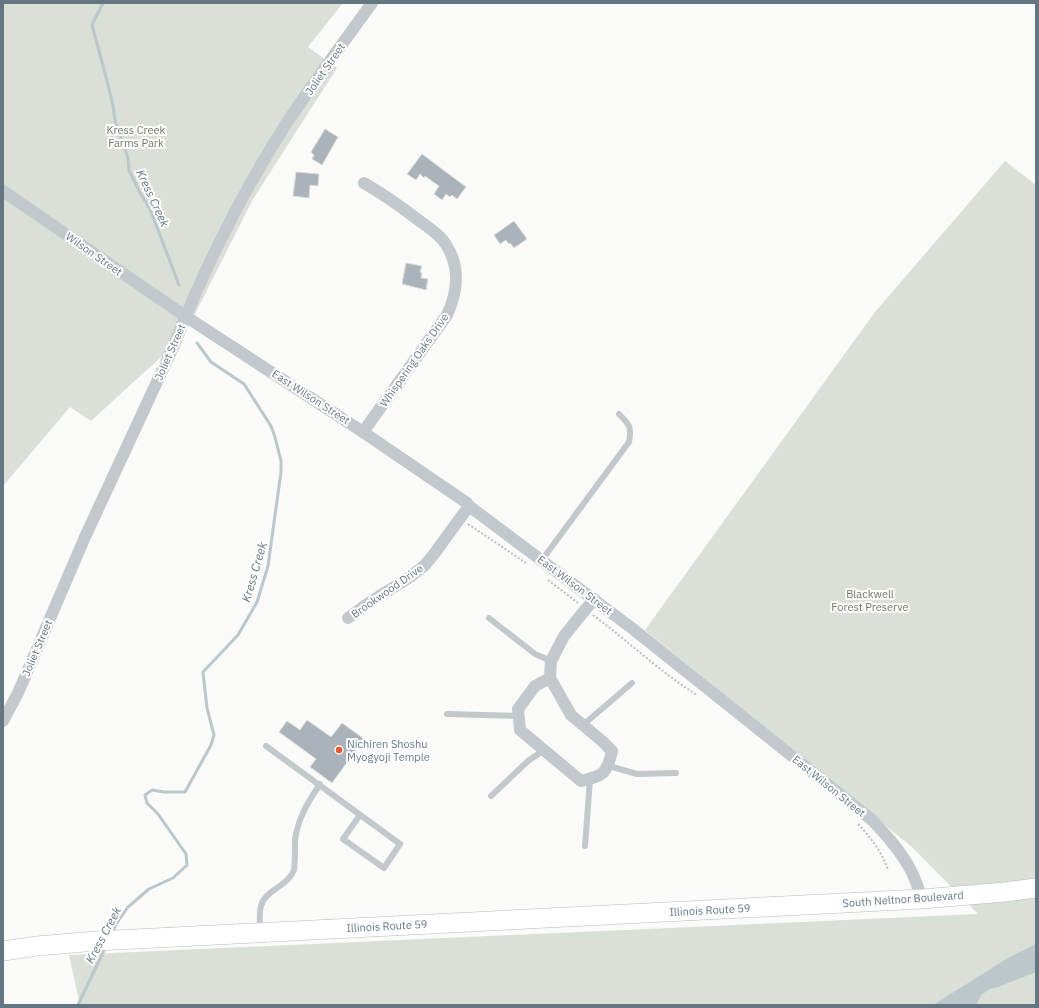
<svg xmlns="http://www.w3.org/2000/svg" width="1039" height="1008" viewBox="0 0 1039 1008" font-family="'IBM Plex Sans',sans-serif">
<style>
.green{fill:#dadfd7}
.water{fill:#bbc7cb}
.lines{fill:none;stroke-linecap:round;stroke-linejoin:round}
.stream{stroke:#bbc7cb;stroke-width:3}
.building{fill:#aab3b9;stroke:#dcdcda}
.primary-casing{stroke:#b5babe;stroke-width:20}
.path{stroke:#bbbfc2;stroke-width:2;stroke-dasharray:2 2;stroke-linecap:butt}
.service{stroke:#c3c8cc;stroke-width:6}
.minor{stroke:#c3c8cc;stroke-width:12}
.primary{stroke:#fff;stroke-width:19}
.poi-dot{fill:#e4572e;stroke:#fff;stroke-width:1.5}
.labels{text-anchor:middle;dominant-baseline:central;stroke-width:4;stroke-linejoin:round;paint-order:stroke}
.street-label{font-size:11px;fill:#657683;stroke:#fff}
.park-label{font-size:11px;fill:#687a64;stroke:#fff}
.poi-label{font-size:11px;fill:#657683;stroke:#fff;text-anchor:start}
.water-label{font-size:12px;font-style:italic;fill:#60757c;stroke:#fff}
</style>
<rect width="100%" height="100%" fill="#fafaf8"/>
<g class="green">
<path d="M3,3H343L308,47L337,68L253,199L195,314L174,345L91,421L70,407L3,486Z"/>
<path d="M1005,161L1036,185V1005H80L69,955L978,914L912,847L645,630L875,312Z"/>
</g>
<path class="water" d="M1036,944V972L998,987L990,989L981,995L976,1005H933L1008,958Z"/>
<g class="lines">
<g class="stream">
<path d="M103,3L92,25L105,73L113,105L115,121L128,158L129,170L139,191L150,209L179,285"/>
<path d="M112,934L116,924L128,907L149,889L173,878L187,865L186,854L158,814L147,803L145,795L152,790L164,792H185L211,745L214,735L207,708L203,672L238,635L257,602L268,566L281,472V461L275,437L271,426L244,384L211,362L197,343"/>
<path d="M78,1005L105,948"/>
</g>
</g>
<g class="building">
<path d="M325,129L338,137L322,165L312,159L314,155L311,152Z"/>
<path d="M422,154L466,187L457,199L452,195L450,197L446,194L442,200L434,194L439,186L425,176L424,178L420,174L416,180L407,174Z"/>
<path d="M296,172L319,174L318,186L310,185L309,198L293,196Z"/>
<path d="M514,221L527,239L514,248L510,243L509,244L506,240L500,244L494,235Z"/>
<path d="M406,263L422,266L420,272L422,273L421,278L428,279L426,290L402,284Z"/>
<path d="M307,720L331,737L342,723L364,739L332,783L310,767L316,759L279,732L287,721L300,730Z"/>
</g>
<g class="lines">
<defs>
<path id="primary" d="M3,951L37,946L96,941L922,899L1005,892L1036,888"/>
</defs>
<use href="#primary" class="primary-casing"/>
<g class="path">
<path d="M468,524L526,563"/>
<path d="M548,580L578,603"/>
<path d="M593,615C628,641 660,672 697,695"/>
<path d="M858,824C871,838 882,852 888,870"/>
</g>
<g class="service">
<path d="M542,560L629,442C632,427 629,424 619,414"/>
<path d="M489,618L535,654L551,661"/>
<path d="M447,714L519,716"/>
<path d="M583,725L632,683"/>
<path d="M266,746L400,844L384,868L343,839L360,815"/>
<path d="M609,766L637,774L676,773"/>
<path d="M491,796L528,761L544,750"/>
<path d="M585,846L590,779"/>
<path d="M260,930C260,923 259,913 261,906C264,891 288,886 294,870C295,866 295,847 295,840C298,818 308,802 320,784"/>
</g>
<g class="minor">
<path d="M3,191L185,316L363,432L467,503L469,506L633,629L872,820C886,835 899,849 909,867C915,877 918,888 922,899"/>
<path d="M363,432L447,315C458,291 461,267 445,243C438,233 426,226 417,219C400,206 383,194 364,183"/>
<path d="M348,618L370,602L410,577L425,565L434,554L469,506"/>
<path d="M550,678L571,715L602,741L612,751C607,774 603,776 581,781L520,730L518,709L535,686Z"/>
<path d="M550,678L551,661L564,636L594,599"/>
<path d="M3,721L18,693L85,537L174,345C204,269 242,193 286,124C313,83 343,43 372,3"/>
</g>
<use href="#primary" class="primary"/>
</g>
<circle class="poi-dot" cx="339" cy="750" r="4"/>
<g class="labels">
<g class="street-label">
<text transform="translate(325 69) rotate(-55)">Joliet Street</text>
<text transform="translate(94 254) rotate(35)">Wilson Street</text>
<text transform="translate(170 352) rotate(-66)">Joliet Street</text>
<text transform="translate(414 360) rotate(-55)">Whispering Oaks Drive</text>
<text transform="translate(311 397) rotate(33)">East Wilson Street</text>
<text transform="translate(575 585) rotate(37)">East Wilson Street</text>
<text transform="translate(387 591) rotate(-35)">Brookwood Drive</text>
<text transform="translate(37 648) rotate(-67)">Joliet Street</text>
<text transform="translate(829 786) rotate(39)">East Wilson Street</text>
<text transform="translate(903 899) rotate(-4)">South Neltnor Boulevard</text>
<text transform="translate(710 910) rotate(-3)">Illinois Route 59</text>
<text transform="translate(387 926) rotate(-3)">Illinois Route 59</text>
</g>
<g class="park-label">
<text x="136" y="130">Kress Creek<tspan x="136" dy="13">Farms Park</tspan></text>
<text x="870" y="594">Blackwell<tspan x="870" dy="13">Forest Preserve</tspan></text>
</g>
<g class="poi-label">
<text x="347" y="744">Nichiren Shoshu<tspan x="347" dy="13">Myogyoji Temple</tspan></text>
</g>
<g class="water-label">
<text transform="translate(153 198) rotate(65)">Kress Creek</text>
<text transform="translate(254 572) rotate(-74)">Kress Creek</text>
<text transform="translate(103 935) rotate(-62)">Kress Creek</text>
</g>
</g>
<rect width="1039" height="1008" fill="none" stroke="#657683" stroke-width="8"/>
</svg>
